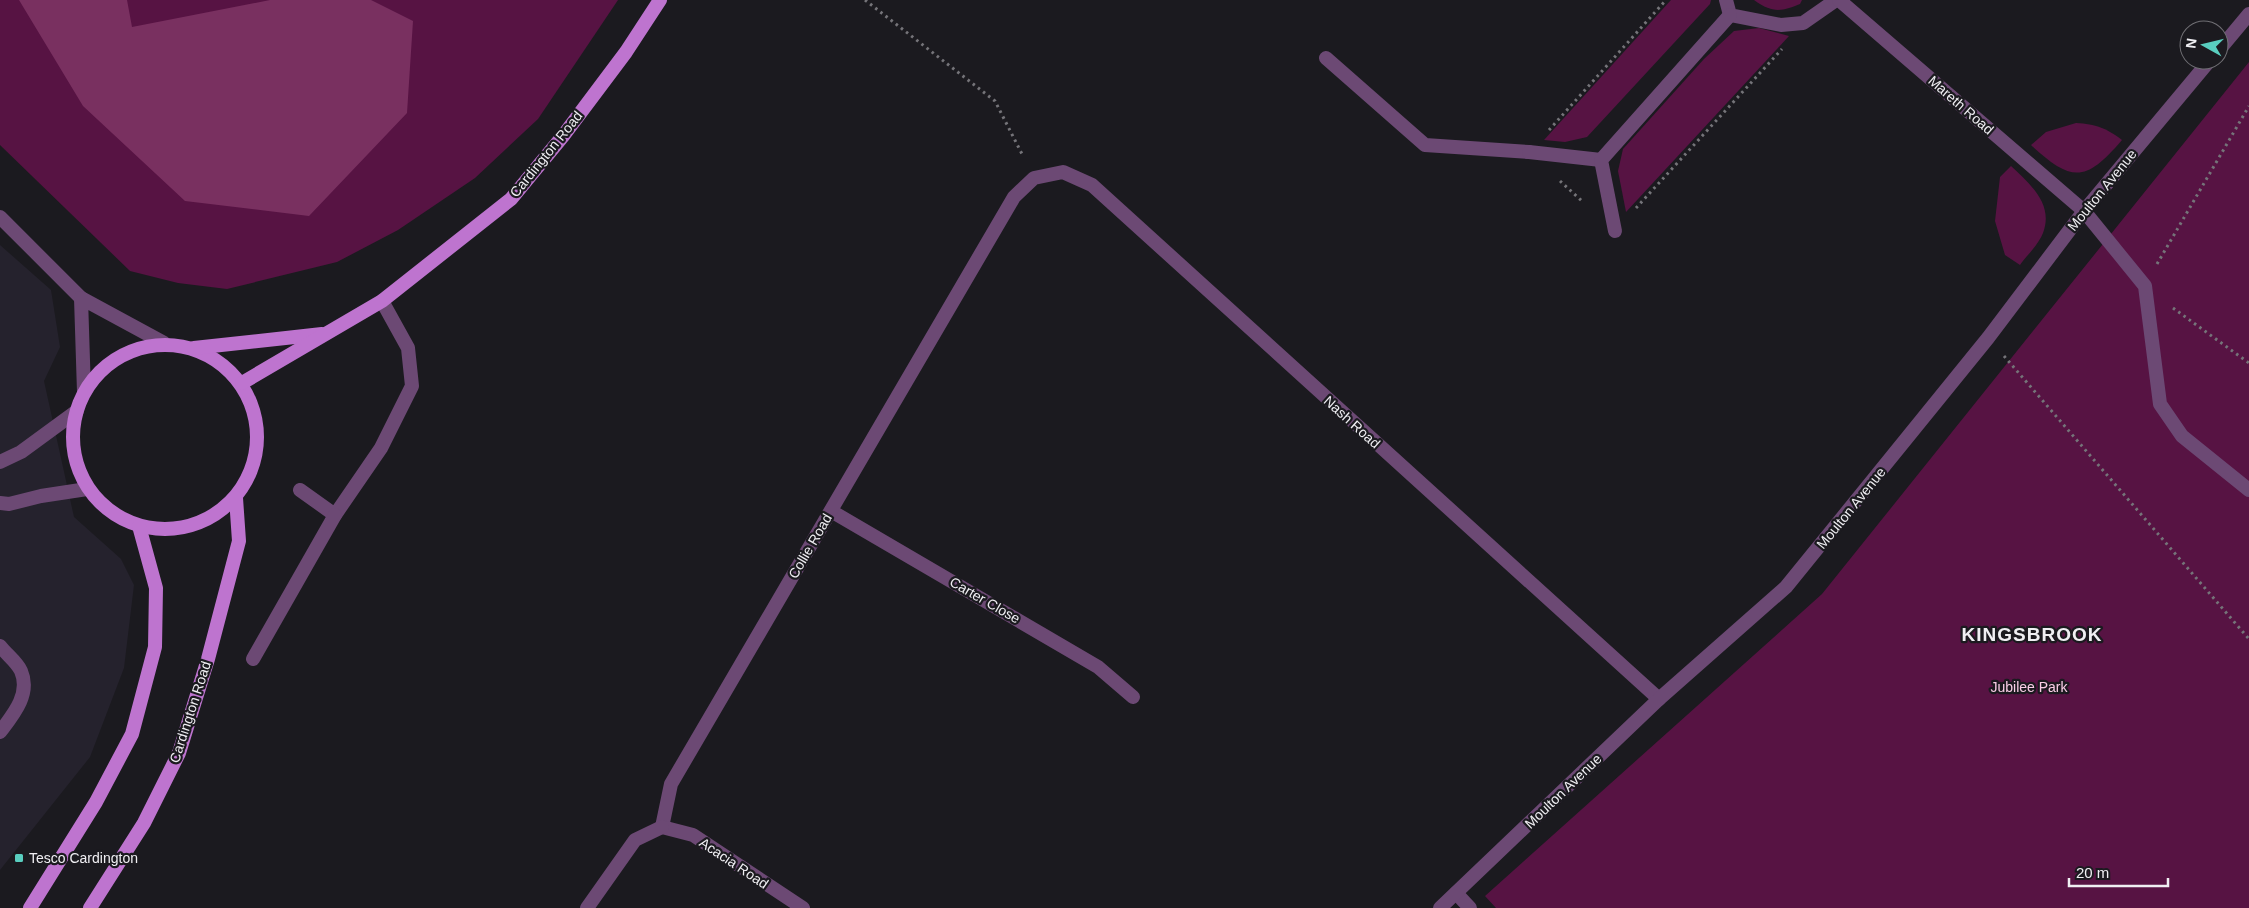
<svg xmlns="http://www.w3.org/2000/svg" width="2249" height="908" viewBox="0 0 2249 908" font-family="Helvetica,sans-serif">
<style>
.built{fill:#25222d}
.green{fill:#571343}
.forest{fill:#793060}
.lines{fill:none;stroke-linecap:round;stroke-linejoin:round}
.path{stroke:#757479;stroke-width:3;stroke-dasharray:2.5 4;stroke-linecap:butt}
.service{stroke:#6c4974;stroke-width:14}
.minor{stroke:#6c4974;stroke-width:14}
.primary{stroke:#be74cf;stroke-width:14}
.poi-dot{fill:#59cebf;stroke:#1b1a1f;stroke-width:2}
.labels{text-anchor:middle;dominant-baseline:central;stroke-width:4.5;stroke-linejoin:round;paint-order:stroke}
.street-label{font-size:14px;fill:#f0eff3;stroke:#1b1a1f}
.park-label{font-size:14px;fill:#f9cde6;stroke:#1b1a1f}
.poi-label{font-size:14px;fill:#f0eff3;stroke:#1b1a1f;text-anchor:start}
.district-label{font-size:19px;font-weight:bold;letter-spacing:1px;fill:#f0eff3;stroke:#1b1a1f}
</style>
<rect width="100%" height="100%" fill="#1b1a1f"/>
<path class="built" d="M0,245L51,290L60,347L44,381L74,517L121,559L134,585L124,668L90,757L0,870Z"/>
<g class="green">
<path d="M0,0H618L538,119L475,178L398,230L337,262L227,289L178,283L130,271L0,145Z"/>
<path d="M1671,0H1711L1710,4L1587,137L1565,142L1544,140Z"/>
<path d="M1754,0H1802L1800,4C1781,12 1772,13 1754,0Z"/>
<path d="M1759,28L1789,36L1626,212L1618,171L1623,149L1704,59L1734,31Z"/>
<path d="M2249,62V908H1496L1485,896L1822,594Z"/>
<path d="M2076,123C2096,124 2106,128 2122,140C2086,182 2072,183 2031,145L2046,132Z"/>
<path d="M2011,166C2030,184 2054,204 2043,233C2039,244 2027,255 2020,265L2005,255L1995,221L2000,177Z"/>
</g>
<path class="forest" d="M19,0H127L132,27L270,0H371L413,21L407,113L309,216L185,201L83,106Z"/>
<g class="lines">
<g class="path">
<path d="M865,0L995,101L1023,156"/>
<path d="M1549,130L1666,0"/>
<path d="M1560,181L1583,202"/>
<path d="M1636,208L1782,49"/>
<path d="M2157,264L2249,106"/>
<path d="M2173,308L2249,363"/>
<path d="M2004,356L2249,639"/>
</g>
<g class="service">
<path d="M1326,58L1425,145L1529,152"/>
<path d="M2084,211L2145,286L2160,404L2182,436L2249,490"/>
<path d="M0,462L21,452L77,411"/>
<path d="M0,503L9,504L41,496L87,489"/>
<path d="M0,646C6,654 17,662 21,671C31,694 13,715 0,732"/>
</g>
<g class="minor">
<path d="M1726,0L1730,15L1781,25L1803,23L1836,0"/>
<path d="M1839,0L2084,211"/>
<path d="M2219,50L2249,14"/>
<path d="M1529,152L1601,160"/>
<path d="M0,217L81,298"/>
<path d="M1615,231L1601,160L1730,15"/>
<path d="M84,392L81,298L164,343"/>
<path d="M300,490L335,515L381,448L412,386L408,348L382,301"/>
<path d="M831,511L1098,667L1133,697"/>
<path d="M253,659L335,515"/>
<path d="M662,827L671,784L1014,197L1034,178L1063,172L1092,185L1659,699"/>
<path d="M662,827L693,835L803,908"/>
<path d="M1456,893L1470,908"/>
<path d="M587,908L635,840L662,827"/>
<path d="M1440,908L1659,699L1786,587L1988,338L2084,211L2210,60"/>
</g>
<g class="primary">
<circle cx="165" cy="437" r="92"/>
<path d="M194,348L322,334"/>
<path d="M242,383L382,301L511,199L563,136L626,52L660,0"/>
<path d="M30,908L96,802L132,734L155,647L156,588L139,526"/>
<path d="M90,908L144,823L179,753L208,659L239,541L236,498"/>
</g>
</g>
<rect class="poi-dot" x="14" y="853" width="10" height="10" rx="2.5"/>
<g class="labels">
<g class="street-label">
<text transform="translate(1961 105) rotate(41)">Mareth Road</text>
<text transform="translate(546 154) rotate(-51)">Cardington Road</text>
<text transform="translate(2102 190) rotate(-51)">Moulton Avenue</text>
<text transform="translate(1352 422) rotate(42)">Nash Road</text>
<text transform="translate(1851 508) rotate(-51)">Moulton Avenue</text>
<text transform="translate(810 546) rotate(-60)">Collie Road</text>
<text transform="translate(985 600) rotate(30)">Carter Close</text>
<text transform="translate(190 712) rotate(-72)">Cardington Road</text>
<text transform="translate(1563 791) rotate(-44)">Moulton Avenue</text>
<text transform="translate(734 863) rotate(34)">Acacia Road</text>
</g>
<g class="park-label">
<text x="2029" y="687">Jubilee Park</text>
</g>
<g class="poi-label">
<text x="29" y="858">Tesco Cardington</text>
</g>
<g class="district-label">
<text x="2032" y="634">KINGSBROOK</text>
</g>
</g>
<g transform="translate(2204 45) rotate(278)"><circle r="24" fill="#1b1a1f" stroke="#706f74"/>
<path d="M0-4L9 19L0 12L-9 19Z" fill="#59cebf"/>
<text y="-8" font-size="14" font-weight="bold" text-anchor="middle" fill="#f0eff3">N</text>
</g>
<path d="M2069 878v8h99v-8" fill="none" stroke="#f0eff3" stroke-width="2.5"/>
<text x="2076" y="878" font-size="15" fill="#f0eff3" stroke="#1b1a1f" stroke-width="4" paint-order="stroke">20 m</text>
</svg>
